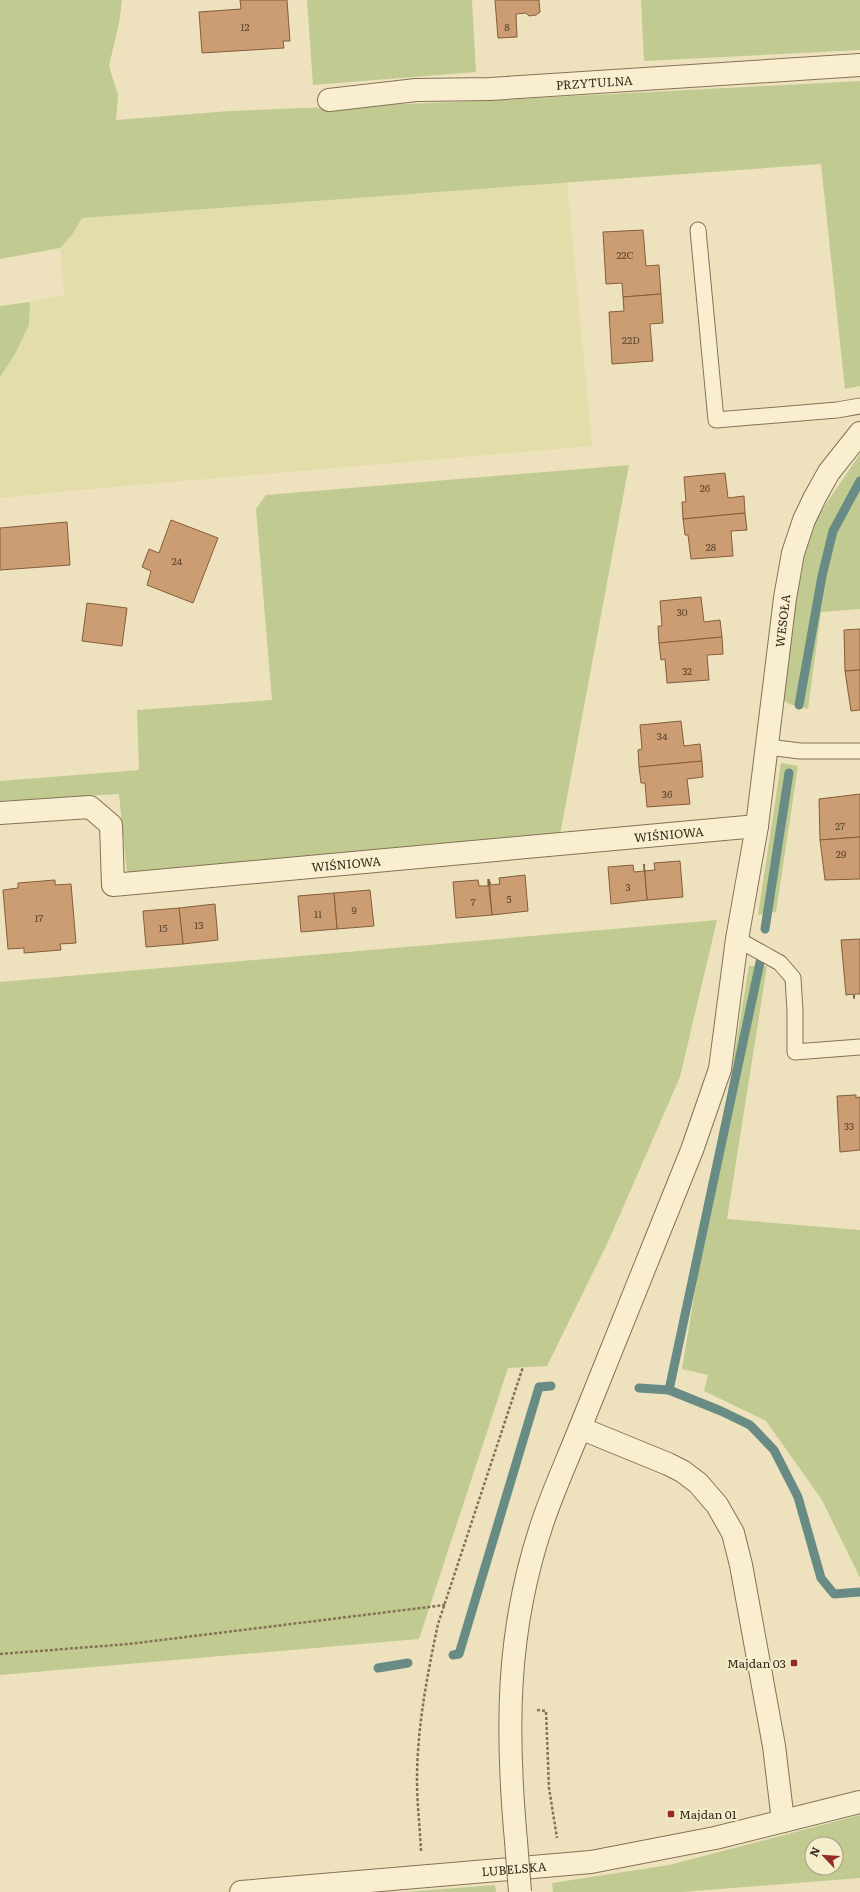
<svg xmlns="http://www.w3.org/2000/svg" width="860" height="1892" viewBox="0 0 860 1892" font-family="Literata,serif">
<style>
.farmland{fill:#e3ddaa}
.green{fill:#c1cb91;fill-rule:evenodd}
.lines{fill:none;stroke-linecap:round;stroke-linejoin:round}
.stream{stroke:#688c85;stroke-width:9}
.building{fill:#cc9d72;stroke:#845d3c}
.service-casing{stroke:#857256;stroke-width:17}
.minor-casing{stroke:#857256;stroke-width:24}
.tertiary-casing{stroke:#857256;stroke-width:24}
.path{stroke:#857256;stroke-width:2.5;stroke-dasharray:3 2;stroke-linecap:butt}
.service{stroke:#f9efd0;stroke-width:15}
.minor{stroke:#f9efd0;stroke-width:22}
.tertiary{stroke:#f9efd0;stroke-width:22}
.tertiary-bridge-casing{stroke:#857256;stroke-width:24;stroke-linecap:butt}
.tertiary-bridge{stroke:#f9efd0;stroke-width:22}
.poi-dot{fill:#942c26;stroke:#f5eccc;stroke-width:1.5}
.labels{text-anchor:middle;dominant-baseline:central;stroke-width:4;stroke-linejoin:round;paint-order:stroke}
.number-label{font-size:10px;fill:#5a4631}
.street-label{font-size:12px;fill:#34291b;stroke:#f5eccc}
.poi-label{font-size:12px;fill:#34291b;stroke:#f5eccc;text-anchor:end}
</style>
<rect width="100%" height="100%" fill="#ede2bd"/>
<path class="farmland" d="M567,182L592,446L79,490L0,498V377L15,354L29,325L30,302L64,295L60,248L72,235L82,218Z"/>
<g class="green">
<path d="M0,0H122L119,23L109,66L118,95L116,120L230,111L478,101L860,81V386L845,389L821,164L82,218L72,235L60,248L0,259Z"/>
<path d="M307,0H472L476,72L313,85Z"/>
<path d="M641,0H860V50L644,61Z"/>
<path d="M30,302L29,325L15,354L0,377V306Z"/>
<path d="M860,454V609L821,612L808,709L789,704L782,699V672L807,542L819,514Z"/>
<path d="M629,465L560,835L127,874L119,794L0,801V781L139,770L137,710L272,700L256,509L266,495Z"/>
<path d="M781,763L798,766L776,912L758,915Z"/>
<path d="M717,920L680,1077L608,1242L547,1366L508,1368L419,1639L0,1675V982Z"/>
<path d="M749,966H767L727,1219L860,1230V1578L822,1500L766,1421L704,1391L708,1375L682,1369Z"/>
<path d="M860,1815V1878L682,1892H553L552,1883L669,1865ZM812,1844H836V1868H812Z"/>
<path d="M495,1885L496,1892H405Z"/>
</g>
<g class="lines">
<g class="stream">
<path d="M799,705L822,576L833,531L860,481"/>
<path d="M765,929L789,773"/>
<path d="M639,1388L669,1390L762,953"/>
<path d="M669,1390L721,1411L750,1425L774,1450L798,1497L821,1578L834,1594L860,1592"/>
<path d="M453,1655L459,1654L539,1387L551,1386"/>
<path d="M378,1668L408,1663"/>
</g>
</g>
<g class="building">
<path d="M240,0H287L290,41H283L284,48L202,53L199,12L241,9Z"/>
<path d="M495,0H539L540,12L536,15L529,16L526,13L516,14L517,37L498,38Z"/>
<path d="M643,230L646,266L659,265L661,294L623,297L622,283L606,284L603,232Z"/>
<path d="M661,294L663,323L650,324L653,361L612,364L609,312L624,311L623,297Z"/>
<path d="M725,473L728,498L744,496L745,513L683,519L682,502H686L684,477Z"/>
<path d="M745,513L747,530L731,531L733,556L691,559L688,535H685L683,519Z"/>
<path d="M171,520L218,538L193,603L147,585L151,571L142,567L149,549L159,553Z"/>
<path d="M67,522L70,565L0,570V528Z"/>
<path d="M701,597L704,622L720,620L722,637L659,643L658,626H662L660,601Z"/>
<path d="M87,603L127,608L122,646L82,641Z"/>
<path d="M860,629V670L845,671L844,630Z"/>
<path d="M722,637L723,654L707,655L709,680L667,683L665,659L661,660L659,643Z"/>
<path d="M860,670V710L851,711L845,671Z"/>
<path d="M681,721L684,746L700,744L702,761L639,767L638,750L642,749L640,725Z"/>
<path d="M702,761L703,777L687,779L690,804L647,807L645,783H641L639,767Z"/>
<path d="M860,794V837L820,840L819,799Z"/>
<path d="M860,837V879L825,880L820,840Z"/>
<path d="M680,861L683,897L647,900L644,864L645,871L655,870L654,863Z"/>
<path d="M644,864L647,900L611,904L608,867L633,865L634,872L644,871Z"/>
<path d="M525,875L528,911L492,915L489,879L491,885L500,884L499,878Z"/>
<path d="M488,879L492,915L456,918L453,882L478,880L479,886H488Z"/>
<path d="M55,880V885L71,884L76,943L60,944L61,950L24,953V948L8,949L3,890L18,888V883Z"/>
<path d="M370,890L374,926L337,929L334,893Z"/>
<path d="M334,893L337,929L301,932L298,896Z"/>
<path d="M215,904L218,940L183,944L179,908Z"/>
<path d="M179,908L183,944L146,947L143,911Z"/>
<path d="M860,939V994H855L854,999L853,994L846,995L841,940Z"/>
<path d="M856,1095V1098L860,1097V1150L840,1152L837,1096Z"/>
</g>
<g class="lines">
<defs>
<g id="service">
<path d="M698,230L716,420L837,410L860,406"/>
<path d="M768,747L800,751H860"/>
<path d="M737,939L780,963L793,978L795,1011V1052L860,1047"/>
</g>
<g id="minor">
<path id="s1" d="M329,100L416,90L490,89L860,65"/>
<path id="s2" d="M0,813L90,807L111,825L113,885L757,826"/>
<path id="s3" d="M580,1428L692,1150L720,1069L737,939L757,826L785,598L793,553L804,520L815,497L829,472L860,433"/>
</g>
<g id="tertiary">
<path d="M516,1841C506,1731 506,1633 541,1527C552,1493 567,1461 580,1428L668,1464L682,1471L698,1483L717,1505L733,1533L741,1565L774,1746L783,1821"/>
<path id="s4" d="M241,1892L591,1862L715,1838L860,1802"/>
</g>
</defs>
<use href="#service" class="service-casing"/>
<use href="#minor" class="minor-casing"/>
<use href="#tertiary" class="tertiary-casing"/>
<g class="path">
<path d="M0,1654L129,1644L445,1605"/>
<path d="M537,1710L546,1711L549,1788L557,1838"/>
<path d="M421,1851C420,1828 417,1804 417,1781C417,1728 427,1676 438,1624L523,1367"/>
</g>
<use href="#service" class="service"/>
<use href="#minor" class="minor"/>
<use href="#tertiary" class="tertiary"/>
<defs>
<path id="tertiary-bridge" d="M516,1841L520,1892"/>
</defs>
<use href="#tertiary-bridge" class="tertiary-bridge-casing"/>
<use href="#tertiary-bridge" class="tertiary-bridge"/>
</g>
<g class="poi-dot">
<rect x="790" y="1659" width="8" height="8" rx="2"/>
<rect x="667" y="1810" width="8" height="8" rx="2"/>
</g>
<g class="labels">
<g class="number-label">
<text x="245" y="26">12</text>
<text x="507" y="26">8</text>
<text x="625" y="254">22C</text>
<text x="631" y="339">22D</text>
<text x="705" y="487">26</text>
<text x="711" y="546">28</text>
<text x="177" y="560">24</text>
<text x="682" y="611">30</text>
<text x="687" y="670">32</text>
<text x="662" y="735">34</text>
<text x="667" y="793">36</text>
<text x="840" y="825">27</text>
<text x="841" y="853">29</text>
<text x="628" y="886">3</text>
<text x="509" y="898">5</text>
<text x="473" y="901">7</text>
<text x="354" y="909">9</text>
<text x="318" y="913">11</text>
<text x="39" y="917">17</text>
<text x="199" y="924">13</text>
<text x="163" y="927">15</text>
<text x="849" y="1125">33</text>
</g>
<g class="street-label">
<text stroke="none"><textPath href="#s1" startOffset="266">PRZYTULNA</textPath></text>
<text stroke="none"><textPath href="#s3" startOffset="838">WESOŁA</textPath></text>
<text stroke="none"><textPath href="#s2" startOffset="736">WIŚNIOWA</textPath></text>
<text stroke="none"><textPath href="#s2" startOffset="412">WIŚNIOWA</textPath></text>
<text stroke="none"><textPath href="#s4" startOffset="274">LUBELSKA</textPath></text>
</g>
<g class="poi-label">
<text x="786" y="1663">Majdan 03</text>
<text x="679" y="1814" text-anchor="start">Majdan 01</text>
</g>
</g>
<g transform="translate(824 1856) rotate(295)"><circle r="19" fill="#f5eccc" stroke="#a89e85"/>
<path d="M0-3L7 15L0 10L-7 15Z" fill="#942c26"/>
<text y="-6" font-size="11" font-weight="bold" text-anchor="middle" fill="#34291b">N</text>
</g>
</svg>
